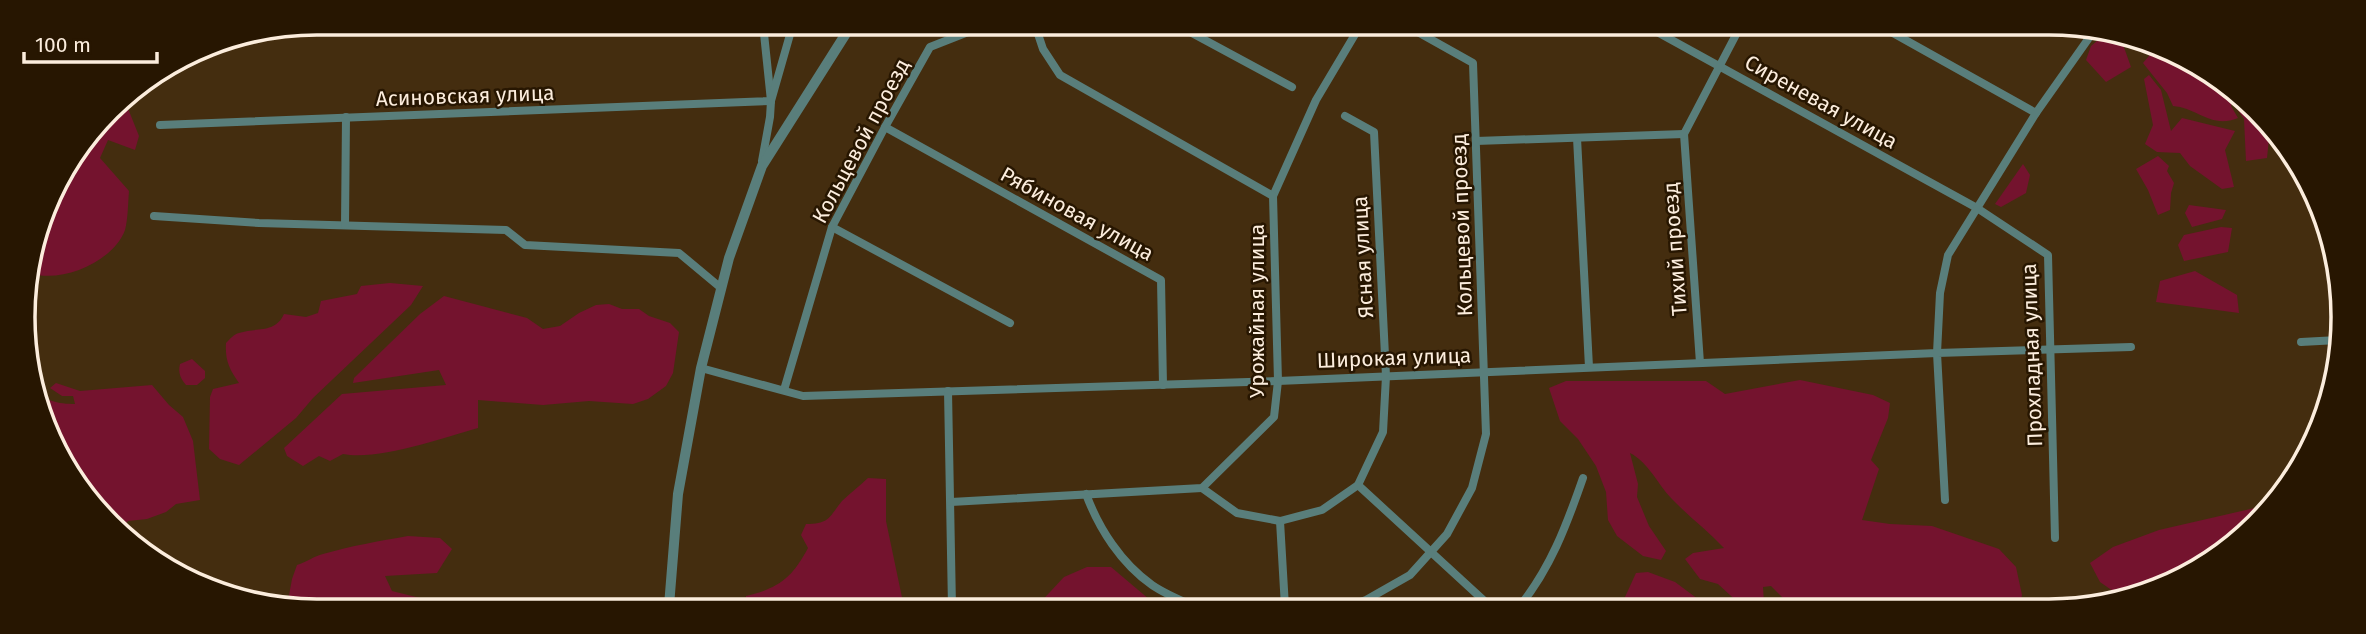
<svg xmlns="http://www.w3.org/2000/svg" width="2366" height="634" viewBox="0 0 2366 634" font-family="'Fira Sans',sans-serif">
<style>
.green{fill:#74132e}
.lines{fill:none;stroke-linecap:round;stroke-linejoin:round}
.minor{stroke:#597e7b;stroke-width:8}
.tertiary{stroke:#597e7b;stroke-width:10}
.labels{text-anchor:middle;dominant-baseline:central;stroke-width:5;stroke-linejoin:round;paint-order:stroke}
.street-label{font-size:21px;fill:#fceddd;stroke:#271601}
.rim{fill:none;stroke:#fceddd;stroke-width:3.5}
</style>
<rect width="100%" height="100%" fill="#442d0f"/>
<g class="green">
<path d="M2110,30L2121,39L2131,67L2106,82L2086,60L2091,46Z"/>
<path d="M2155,49L2212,72L2235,95L2231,106L2238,118C2211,129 2198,108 2173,106L2167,93L2143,63Z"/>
<path d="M2149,75L2161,90L2171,131L2182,118L2235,131L2225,150L2234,187L2222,189L2190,166L2180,153L2157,152L2145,144L2153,125L2144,79Z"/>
<path d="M121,98L125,101L139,136L135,150L108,140L100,158L129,191C128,203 128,219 125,230C113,262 61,284 30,273L53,187Z"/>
<path d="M2239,98L2270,129L2267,158L2246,161L2244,119L2235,106Z"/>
<path d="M2158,156L2169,166L2167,171L2174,183L2171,193L2170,210L2158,215L2148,190L2136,169Z"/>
<path d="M2023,164L2030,175L2026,193L2001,207L1995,204Z"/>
<path d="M2189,205L2226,210L2222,219L2192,227L2185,213Z"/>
<path d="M2221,227L2232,228L2228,252L2184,261L2178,245L2184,235Z"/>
<path d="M2195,271L2237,295L2239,313L2156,302L2160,281Z"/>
<path d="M390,283L423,286L411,305L313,398L296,418L239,465L220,459L209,449L210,397L213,389L239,383C229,369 225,360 226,343C230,339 234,334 239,333C256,327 275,334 284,314L306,317L318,313L321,301L357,294L361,286Z"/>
<path d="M444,296L527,318L543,329L560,326L579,313L596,305L609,304L622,309H639L649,316L670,323L679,332L673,373L666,386L648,399L633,404L589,401L543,405L478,400V428C442,438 378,461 343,454L330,461L319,456L303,466L287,456L284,448L342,394L446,385L439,370L353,383L354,378L420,314Z"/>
<path d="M192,359L205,371V378L197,385H186C180,378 178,372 180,364Z"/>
<path d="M1800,380L1873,395L1890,403L1888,418L1871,460L1879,469L1862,520L1890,524L1932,526L1999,549L2016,567L2022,595L2019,609L1793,608L1771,586L1763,587L1764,603L1758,608L1743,607L1718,584L1700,579L1685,559L1693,553L1724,548C1707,530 1688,516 1671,498C1657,483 1648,462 1630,453L1638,484L1637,497L1649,526L1666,551L1661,560L1643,556L1617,536L1608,520L1606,492L1596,466L1578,439L1560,421L1549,388L1566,381H1706L1725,394Z"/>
<path d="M56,383L80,391L152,385L169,405L183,417L193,441L200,500L176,504L166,512L147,519L128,521L121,529L84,496L33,394L32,387C42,401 59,404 75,404L73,396H62L50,388Z"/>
<path d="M868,478L886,479V521L904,607L745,606L746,596C779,588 792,578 808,548L801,535L806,524C830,524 829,517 842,501C850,493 860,486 868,478Z"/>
<path d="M2272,504L2257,525L2179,581L2123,598L2100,582L2090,563L2113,547L2159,530Z"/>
<path d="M408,536L440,538L452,549L437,573L385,576L392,591L428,600L431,606H287L292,579L297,565C307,562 314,556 323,554C351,546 379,541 408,536Z"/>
<path d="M1087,567H1111L1150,600L1153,607H1036L1064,577Z"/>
<path d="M1648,572L1675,582L1710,608H1620L1636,573Z"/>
</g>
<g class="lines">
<g class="minor">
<path d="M1177,25L1292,87"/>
<path d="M296,27L392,23"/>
<path d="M1648,27L1977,208L2048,255L2055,538"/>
<path d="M1884,28L2036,113"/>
<path d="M160,125L771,101L763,24"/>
<path d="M885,127L1161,280L1163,385"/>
<path d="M1684,134L1700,363"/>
<path d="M1684,134L1740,27"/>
<path d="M1577,138L1589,367"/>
<path d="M1476,141L1684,134"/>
<path d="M762,161L770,117L771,101L793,24"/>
<path d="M1273,196L1316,100L1360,26"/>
<path d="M154,216L259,223L506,230L525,245L679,253L721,288"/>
<path d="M345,225L346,117"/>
<path d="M832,227L1010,323"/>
<path d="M2301,342L2338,340"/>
<path d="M701,368L803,396L1278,381L1937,353L1940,293L1948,255L2036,113L2096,28"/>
<path d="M784,390L832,227L885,127L930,47L986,25"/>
<path d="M948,391L952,607"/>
<path d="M1358,485L1492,608"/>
<path d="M1202,488L1237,513L1280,521L1322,510L1358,485L1383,432L1386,376L1374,132L1345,116"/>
<path d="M1086,494C1099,529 1121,563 1152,585C1165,594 1182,601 1196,607"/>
<path d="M1945,500L1937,353L2131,347"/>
<path d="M951,502L1202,488L1274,417L1278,381L1273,196L1060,75L1043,49L1035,25"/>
<path d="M1280,521L1285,607"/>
<path d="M1343,608L1366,600L1410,575L1447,534L1472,488L1486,434L1473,63L1407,26"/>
<path d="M1518,608C1550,570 1567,524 1583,478"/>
</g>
<path class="tertiary" d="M669,606L678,494L701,368L729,258L762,166L852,24"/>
</g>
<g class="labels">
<g class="street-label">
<text transform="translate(465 96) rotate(-2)">Асиновская улица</text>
<text transform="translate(1821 102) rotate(29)">Сиреневая улица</text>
<text transform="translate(861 141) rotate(-62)">Кольцевой проезд</text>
<text transform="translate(1077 214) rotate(29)">Рябиновая улица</text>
<text transform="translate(1462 225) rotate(-92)">Кольцевой проезд</text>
<text transform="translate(1675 249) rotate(-94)">Тихий проезд</text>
<text transform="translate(1363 257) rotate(-93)">Ясная улица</text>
<text transform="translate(1257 311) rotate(-90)">Урожайная улица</text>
<text transform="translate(2032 355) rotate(-92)">Прохладная улица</text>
<text transform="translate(1394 358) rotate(-2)">Широкая улица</text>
</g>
</g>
<path d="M0 0H2366V634H0ZM317 35H2049A282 282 0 0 1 2331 317V317A282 282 0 0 1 2049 599H317A282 282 0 0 1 35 317V317A282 282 0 0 1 317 35Z" fill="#271601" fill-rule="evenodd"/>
<path class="rim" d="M317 35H2049A282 282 0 0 1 2331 317V317A282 282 0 0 1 2049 599H317A282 282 0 0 1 35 317V317A282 282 0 0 1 317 35Z"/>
<path d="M24 52v10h133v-10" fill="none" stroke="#fceddd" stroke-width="3.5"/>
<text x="35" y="52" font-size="21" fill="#fceddd" stroke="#271601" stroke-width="5" paint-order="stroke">100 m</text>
</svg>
